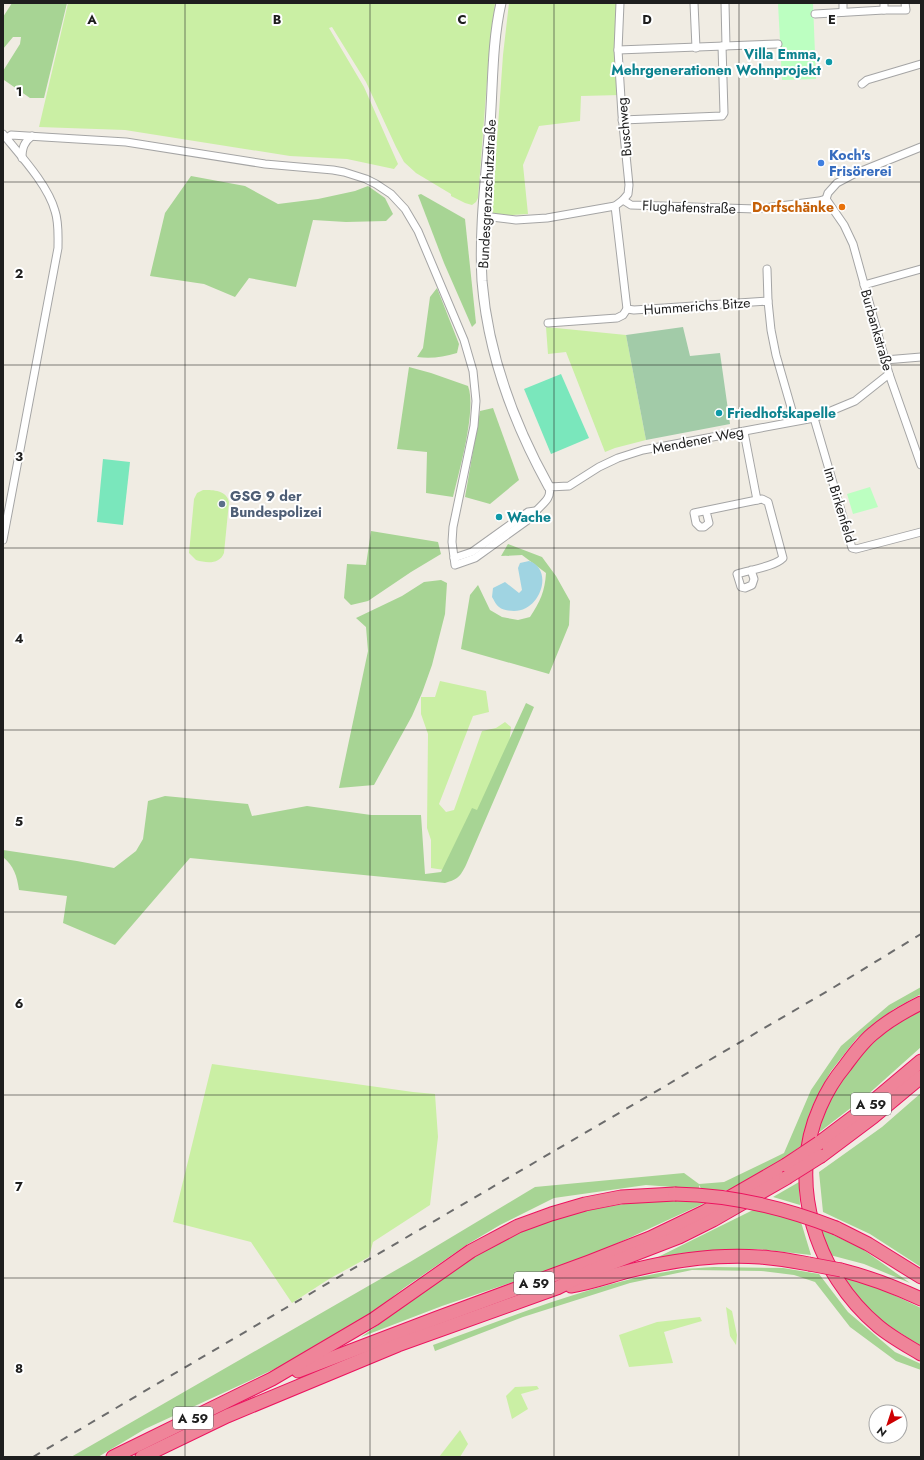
<svg xmlns="http://www.w3.org/2000/svg" width="924" height="1460" viewBox="0 0 924 1460" font-family="Jost,sans-serif">
<style>
.grass{fill:#caefa4}
.forest{fill:#a7d494}
.cemetery{fill:#a2cba8}
.park{fill:#bcffc1}
.pitch{fill:#7ae7bc}
.water{fill:#a0d4e2}
.lines{fill:none;stroke-linecap:round;stroke-linejoin:round}
.minor-casing{stroke:#a5a5a5;stroke-width:9}
.tertiary-casing{stroke:#a5a5a5;stroke-width:11}
.motorway-casing{stroke:#ec135f;stroke-width:15}
.minor{stroke:#fff;stroke-width:7}
.tertiary{stroke:#fff;stroke-width:9}
.motorway{stroke:#ef8499;stroke-width:13}
.rail{stroke:#6c6c6c;stroke-width:2;stroke-dasharray:8 8;stroke-linecap:butt}
.motorway-bridge-casing{stroke:#ec135f;stroke-width:15;stroke-linecap:butt}
.motorway-bridge{stroke:#ef8499;stroke-width:13}
.grid{fill:none;stroke:#1e1e1e;stroke-width:1;stroke-opacity:0.55}
.culture-dot{fill:#0f9aa8;stroke:#fff;stroke-width:1.5}
.shop-dot{fill:#3f7fe0;stroke:#fff;stroke-width:1.5}
.food-dot{fill:#e8710a;stroke:#fff;stroke-width:1.5}
.service-dot{fill:#5c6f8a;stroke:#fff;stroke-width:1.5}
.labels{text-anchor:middle;dominant-baseline:central;stroke-width:4;stroke-linejoin:round;paint-order:stroke}
.shield{fill:#fff;stroke:#626262;stroke-width:1}
.shield-label{font-size:13px;font-weight:bold;fill:#1e1e1e}
.culture-label{font-size:14px;font-weight:bold;fill:#0d838f;stroke:#fff;text-anchor:start}
.street-label{font-size:14px;fill:#1e1e1e;stroke:#fff}
.shop-label{font-size:14px;font-weight:bold;fill:#366cbe;stroke:#fff;text-anchor:start}
.food-label{font-size:14px;font-weight:bold;fill:#c56008;stroke:#fff;text-anchor:end}
.service-label{font-size:14px;font-weight:bold;fill:#4e5e75;stroke:#fff;text-anchor:start}
.grid-label{font-size:13px;text-anchor:middle;font-weight:bold;fill:#1e1e1e;stroke:#fff;stroke-width:4;stroke-linejoin:round;paint-order:stroke}
</style>
<rect width="100%" height="100%" fill="#f0ece3"/>
<g class="grass">
<path d="M68,3H495L489,55L478,198L476,202L472,205L465,203L451,196V194L416,173L404,162L396,147L366,82L332,27L329,28L364,87L398,164L394,169L347,159L290,156L125,130L39,127Z"/>
<path d="M509,3H620L621,95L581,96L580,121L539,126L523,165L528,214L495,216L492,211L503,55Z"/>
<path d="M546,327L626,335L646,440L615,448L605,452L566,352L548,354Z"/>
<path d="M203,490C214,490 226,490 229,502L224,553C219,565 206,563 196,560L189,553L194,499L197,493Z"/>
<path d="M440,681L486,691L489,712L473,716L439,804L446,812L454,810L482,731L496,728L505,722L511,727L509,745L451,871L431,868V840L427,828L428,734L421,714V697H435Z"/>
<path d="M212,1064L413,1092L435,1094L438,1137L430,1205L373,1242L369,1257L329,1279L292,1303L251,1242L173,1222Z"/>
<path d="M726,1307L732,1311L737,1335L736,1345L730,1336Z"/>
<path d="M700,1317L702,1321L664,1332L673,1363L629,1367L619,1335L657,1322Z"/>
<path d="M537,1386L539,1389L521,1394L528,1409L512,1419L506,1396L515,1387Z"/>
<path d="M460,1430L468,1444L460,1457H439Z"/>
</g>
<g class="forest">
<path d="M12,3H67L44,98H30L4,80L3,71L20,44L21,37H13L3,49V17Z"/>
<path d="M191,176L245,186L278,204L318,199L355,191L368,186L385,198L393,214L386,221L346,222L313,220L296,287L249,278L235,297L204,284L150,276L165,213Z"/>
<path d="M421,194L465,219L476,323L472,327L444,263L418,195Z"/>
<path d="M437,288L459,344L457,353C443,357 431,359 417,357L423,348L430,297Z"/>
<path d="M409,367L431,373L468,386C477,409 459,472 453,497L426,493L427,452L397,449Z"/>
<path d="M493,408L519,480L490,504L465,497L480,411Z"/>
<path d="M371,531L438,542L441,554L411,572L368,601L351,605L344,598L347,564L366,565Z"/>
<path d="M508,544L542,557L556,576L570,601L569,625L549,674L461,649L470,595L478,585L490,610L502,617L518,620L530,617C540,602 545,591 546,573L522,555L501,556Z"/>
<path d="M441,580L447,583L445,614L432,665L422,693L412,716L374,785L339,788L368,651L366,627L356,618L402,596L424,582Z"/>
<path d="M526,703L534,707L466,865C460,877 458,879 445,883L190,858L115,945L63,923L67,896L19,890C17,876 14,866 3,857V850L77,861L114,868L136,851L143,839L148,801L165,796L248,804L252,816L307,806L371,815H421L425,874L441,872L472,808L477,810Z"/>
<path d="M921,987V994L894,1009L857,1038L831,1071L814,1103L810,1113L801,1146L761,1175L731,1190H702L699,1185V1189L646,1185L554,1198L500,1225L468,1244L404,1288L364,1319L292,1361L145,1429L98,1457H71L410,1262L535,1187L684,1173L699,1184L724,1182L784,1153L811,1090L841,1046L889,1005Z"/>
<path d="M921,1009V1047L865,1097L817,1134C824,1116 832,1094 843,1078C863,1049 890,1026 921,1009Z"/>
<path d="M921,1093V1267L870,1234L823,1212L819,1172L882,1127Z"/>
<path d="M799,1182L800,1205L773,1197Z"/>
<path d="M647,1200L709,1201L590,1256L442,1306L361,1337L482,1251L507,1237L566,1214Z"/>
<path d="M755,1209L801,1222L811,1255L758,1249L683,1253L652,1260Z"/>
<path d="M821,1229L861,1248L910,1283L864,1264L830,1255Z"/>
<path d="M714,1267L783,1268L819,1274L848,1312L895,1352L921,1364V1370L896,1361L850,1327L815,1282L794,1275L761,1271L692,1270L630,1283L523,1317L435,1351L433,1345C513,1316 593,1283 677,1270C689,1268 702,1268 714,1267Z"/>
<path d="M841,1276L869,1283L921,1308V1346L872,1315Z"/>
</g>
<path class="cemetery" d="M683,327L690,356L720,353L730,424L646,440L626,335Z"/>
<g class="park">
<path d="M778,3H813L816,79L782,80Z"/>
<path d="M870,487L878,507L853,514L847,494Z"/>
</g>
<g class="pitch">
<path d="M561,374L589,438L551,454L524,389Z"/>
<path d="M103,459L130,462L123,525L97,522Z"/>
</g>
<path class="water" d="M529,561C554,569 541,611 514,611C509,611 502,610 499,607C496,605 494,600 492,597L493,588L505,582L519,593L522,590L518,568L520,563Z"/>
<g class="lines">
<defs>
<g id="minor">
<path d="M620,3L618,50L622,115L629,185L628,194L623,200"/>
<path d="M694,3L696,48"/>
<path d="M725,3L726,46"/>
<path d="M843,3V12"/>
<path d="M884,3V10H906L905,3"/>
<path d="M815,14L884,10"/>
<path d="M618,50L778,44"/>
<path d="M862,84L867,80L921,64"/>
<path d="M622,120L722,116L724,113L722,46"/>
<path d="M3,134C20,155 48,185 55,211C59,223 58,236 58,248L3,540"/>
<path d="M7,138L11,135L126,142L265,164L333,170L344,172L366,179L376,184L391,194L405,209L418,231L464,340L473,371L476,401L474,426L453,527L452,542L455,565L475,558L532,517C537,506 553,501 549,487L569,486L599,467L618,458L643,450L814,418L855,401L889,374"/>
<path d="M22,158C22,148 24,142 32,136"/>
<path d="M826,199L844,225L853,244L889,374L921,465"/>
<path d="M826,199L828,193L837,183L854,174L921,147"/>
<path d="M615,206L627,309L634,310L768,301L771,330L776,355L795,421"/>
<path d="M483,216L516,220L547,218L615,206L623,200L631,205L756,209L819,201L826,199"/>
<path d="M767,269L768,301"/>
<path d="M864,285L921,269"/>
<path d="M548,323L617,318L623,315L627,309"/>
<path d="M885,360L921,357"/>
<path d="M814,418L852,548L856,549L921,532"/>
<path d="M744,432L757,500L762,499L768,502L783,558C774,567 749,570 737,574L741,587L745,588L752,585L754,579L751,570"/>
<path d="M706,511L709,523L704,527H700L696,523L694,513L757,500"/>
<path d="M454,558L472,552L528,512L535,511"/>
</g>
<path id="tertiary" d="M501,3C492,43 493,84 490,124C486,176 479,229 482,281C488,355 514,424 549,487"/>
<g id="motorway">
<path d="M921,1003C905,1011 889,1020 875,1032C863,1041 854,1054 845,1066C835,1078 826,1093 820,1107C786,1183 816,1274 878,1326C891,1337 906,1345 921,1354"/>
<path d="M819,1143L864,1109L921,1061"/>
<path d="M821,1156L873,1117L921,1077"/>
<path d="M836,1228L868,1244L921,1277"/>
<path d="M841,1270C869,1277 895,1287 921,1299"/>
<path d="M571,1286C592,1283 612,1275 633,1270C674,1260 718,1254 760,1257C777,1258 793,1261 809,1264"/>
<path d="M298,1371L437,1318L589,1262L650,1238L706,1211L786,1165"/>
<path d="M113,1457L272,1379L374,1319L471,1251L518,1226L551,1214L585,1204L621,1197L675,1194"/>
<path d="M142,1457L227,1416L398,1345L557,1288L591,1271L679,1237L713,1220L786,1178"/>
</g>
</defs>
<use href="#minor" class="minor-casing"/>
<use href="#tertiary" class="tertiary-casing"/>
<use href="#motorway" class="motorway-casing"/>
<use href="#minor" class="minor"/>
<use href="#tertiary" class="tertiary"/>
<use href="#motorway" class="motorway"/>
<path class="rail" d="M33,1457L284,1309L831,989L921,934"/>
<defs>
<g id="motorway-bridge">
<path d="M786,1165L819,1143"/>
<path d="M786,1178L821,1156"/>
<path d="M675,1194C732,1195 783,1207 836,1228"/>
<path d="M809,1264L841,1270"/>
</g>
</defs>
<use href="#motorway-bridge" class="motorway-bridge-casing"/>
<use href="#motorway-bridge" class="motorway-bridge"/>
</g>
<path class="grid" d="M185,3V1457M370,3V1457M554,3V1457M739,3V1457M3,182H921M3,365H921M3,548H921M3,730H921M3,912H921M3,1095H921M3,1278H921"/>
<g class="culture-dot">
<circle cx="829" cy="62" r="4"/>
<circle cx="719" cy="413" r="4"/>
<circle cx="499" cy="517" r="4"/>
</g>
<circle class="shop-dot" cx="821" cy="163" r="4"/>
<circle class="food-dot" cx="842" cy="207" r="4"/>
<circle class="service-dot" cx="222" cy="504" r="4"/>
<g class="labels">
<g class="shield">
<rect x="851" y="1093" width="40" height="22" rx="3"/>
<rect x="514" y="1272" width="40" height="22" rx="3"/>
<rect x="173" y="1407" width="40" height="22" rx="3"/>
</g>
<g class="shield-label">
<text x="871" y="1104">A 59</text>
<text x="534" y="1283">A 59</text>
<text x="193" y="1418">A 59</text>
</g>
<g class="culture-label">
<text x="821" y="54" text-anchor="end">Villa Emma,<tspan x="821" dy="16">Mehrgenerationen Wohnprojekt</tspan></text>
<text x="727" y="413">Friedhofskapelle</text>
<text x="507" y="517">Wache</text>
</g>
<g class="street-label">
<text transform="translate(624 127) rotate(-95)">Buschweg</text>
<text transform="translate(487 194) rotate(-87)">Bundesgrenzschutzstraße</text>
<text transform="translate(689 207) rotate(2)">Flughafenstraße</text>
<text transform="translate(697 306) rotate(-4)">Hummerichs Bitze</text>
<text transform="translate(877 330) rotate(74)">Burbankstraße</text>
<text transform="translate(698 440) rotate(-11)">Mendener Weg</text>
<text transform="translate(840 505) rotate(73)">Im Birkenfeld</text>
</g>
<g class="shop-label">
<text x="829" y="155">Koch's<tspan x="829" dy="16">Frisörerei</tspan></text>
</g>
<g class="food-label">
<text x="834" y="207">Dorfschänke</text>
</g>
<g class="service-label">
<text x="230" y="496">GSG 9 der<tspan x="230" dy="16">Bundespolizei</tspan></text>
</g>
</g>
<g class="grid-label">
<text x="92" y="24">A</text>
<text x="277" y="24">B</text>
<text x="462" y="24">C</text>
<text x="647" y="24">D</text>
<text x="832" y="24">E</text>
<text x="19" y="96">1</text>
<text x="19" y="278">2</text>
<text x="19" y="461">3</text>
<text x="19" y="643">4</text>
<text x="19" y="826">5</text>
<text x="19" y="1008">6</text>
<text x="19" y="1191">7</text>
<text x="19" y="1373">8</text>
</g>
<rect width="924" height="1460" fill="none" stroke="#1e1e1e" stroke-width="8"/>
<g transform="translate(888 1424) rotate(219)"><circle r="19" fill="#ffffff" stroke="#a5a5a5"/>
<path d="M0-3L7 15L0 10L-7 15Z" fill="#cd0002"/>
<text y="-6" font-size="11" font-weight="bold" text-anchor="middle" fill="#1e1e1e">N</text>
</g>
</svg>
